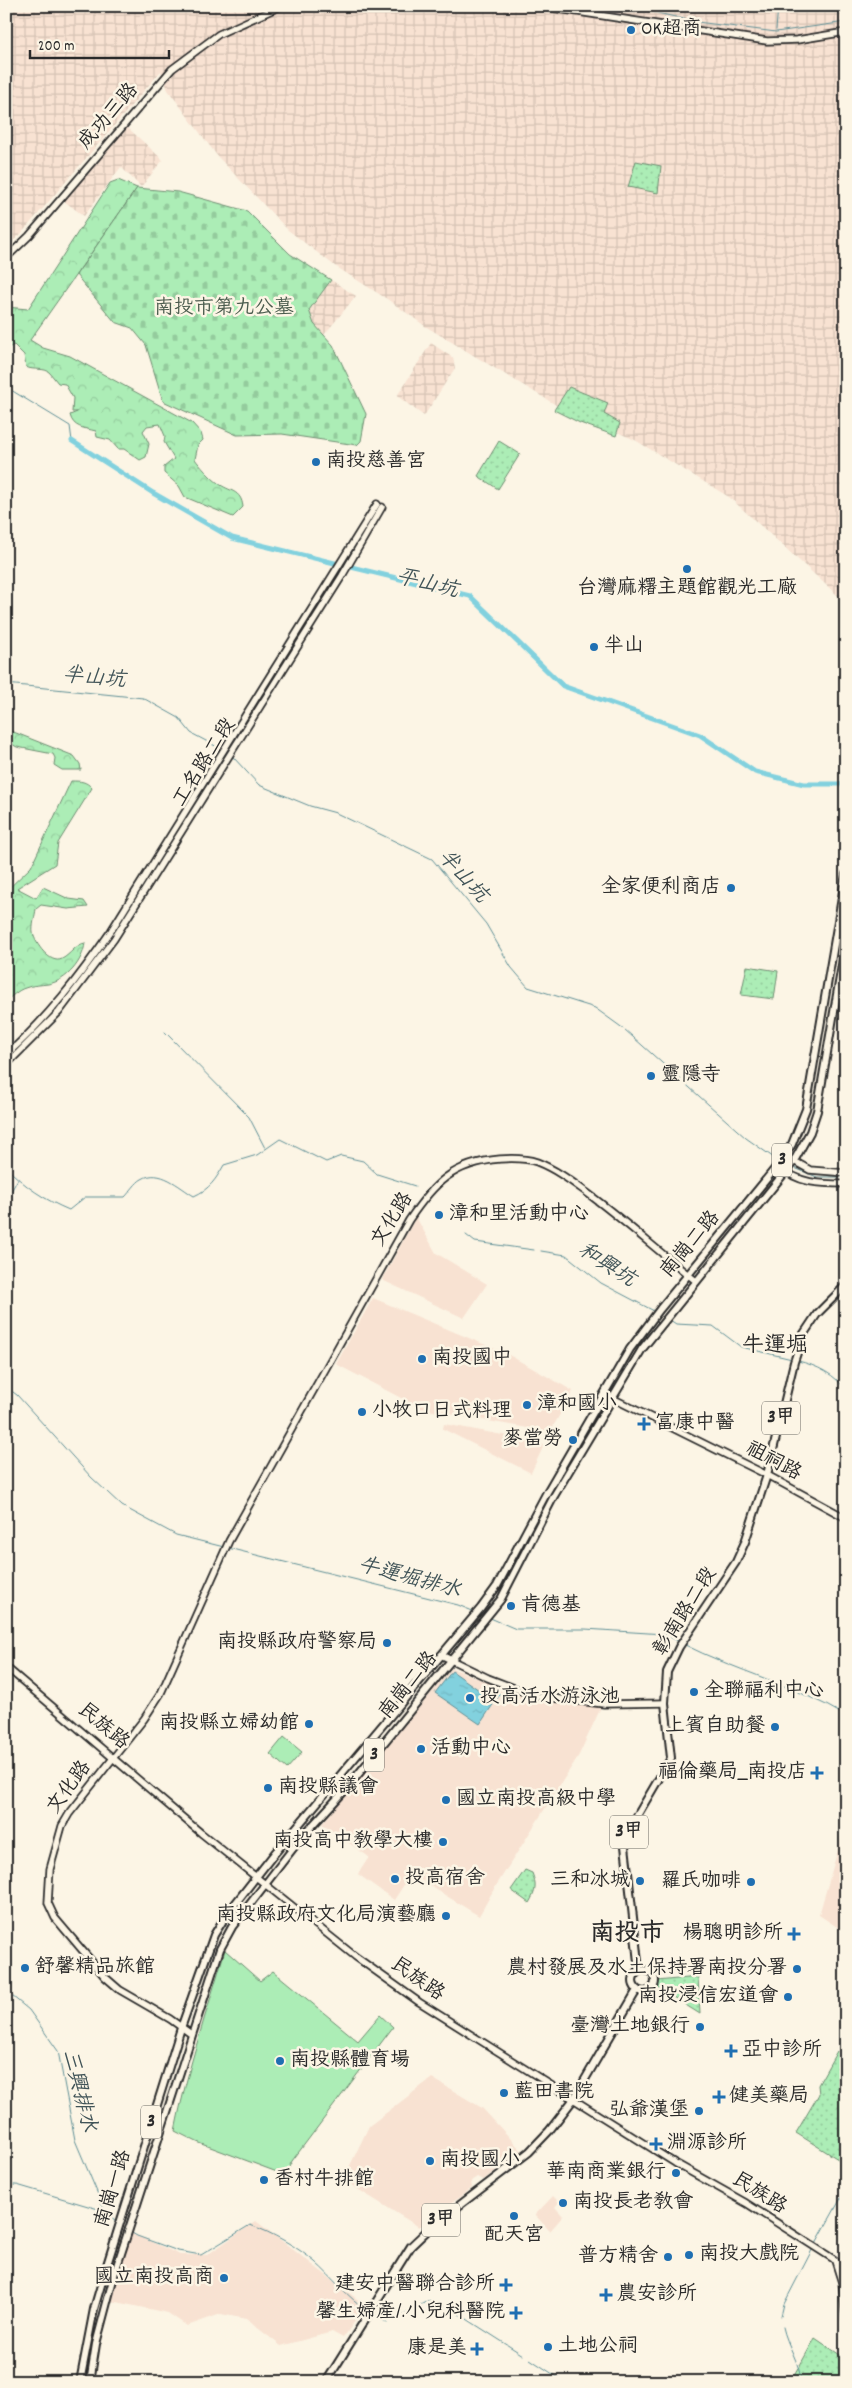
<svg xmlns="http://www.w3.org/2000/svg" width="852" height="2388" viewBox="0 0 852 2388" font-family="Dekko,'LXGW WenKai TC',sans-serif">
<style>
.built{fill:#f8e2d2}
.industrial{fill:url(#industrial-grid)}
.grass{fill:#acedb6;stroke:#6c8c70}
.forest{fill:url(#forest-crowns);stroke:#6c8c70}
.cemetery{fill:url(#cemetery-stones);stroke:#6c8c70}
.park{fill:url(#park-dots);stroke:#6c8c70}
.water{fill:url(#water-ripples);stroke:#5f8f96}
.lines{fill:none;stroke-linecap:round;stroke-linejoin:round}
.stream{stroke:#5f8f96;stroke-width:1}
.canal{stroke:#82d1de;stroke-width:5}
.secondary-casing{stroke:#2b2b2b;stroke-width:9}
.primary-casing{stroke:#2b2b2b;stroke-width:10}
.secondary{stroke:#fcf5e5;stroke-width:5.5}
.primary{stroke:#fcf5e5;stroke-width:6}
.poi-dot{fill:#1f6fb2;stroke:#fcf5e5;stroke-width:2}
.labels{text-anchor:middle;dominant-baseline:central;stroke-width:5;stroke-linejoin:round;paint-order:stroke}
.shield{fill:#fcf5e5;stroke:#6a6863;stroke-width:1}
.shield-label{font-size:19px;font-weight:bold;fill:#2b2b2b}
.poi-label{font-size:20px;fill:#2b2b2b;stroke:#fcf5e5;text-anchor:start}
.street-label{font-size:20px;fill:#2b2b2b;stroke:#fcf5e5}
.park-label{font-size:20px;fill:#4b5c4e;stroke:#fcf5e5}
.water-label{font-size:21px;font-style:italic;fill:#415458;stroke:#fcf5e5}
.quarter-label{font-size:22px;fill:#2b2b2b;stroke:#fcf5e5}
.district-label{font-size:25px;font-weight:bold;fill:#2b2b2b;stroke:#fcf5e5}
</style>
<defs>
<pattern id="industrial-grid" width="8" height="8" patternUnits="userSpaceOnUse" patternTransform="scale(1.25)"><rect width="8" height="8" fill="#f8e2d2"/><path d="M0 4h8M4 0v8" fill="none" stroke="#d5c2b4"/></pattern>
<pattern id="forest-crowns" width="20" height="18" patternUnits="userSpaceOnUse" patternTransform="scale(1.25)"><rect width="20" height="18" fill="#acedb6"/><path d="M2 6a3 3 0 1 1 6 0M12 15a3 3 0 1 1 6 0" fill="none" stroke="#94cb9d"/></pattern>
<pattern id="cemetery-stones" width="16" height="16" patternUnits="userSpaceOnUse" patternTransform="scale(1.25)"><rect width="16" height="16" fill="#acedb6"/><path d="M2 7V4a2 2 0 0 1 4 0v3zM10 15v-3a2 2 0 0 1 4 0v3z" fill="#94cb9d"/></pattern>
<pattern id="park-dots" width="8" height="8" patternUnits="userSpaceOnUse" patternTransform="scale(1.25)"><rect width="8" height="8" fill="#acedb6"/><path d="M2 2h.1M6 6h.1" fill="none" stroke="#94cb9d" stroke-width="1.8" stroke-linecap="round"/></pattern>
<pattern id="water-ripples" width="26" height="14" patternUnits="userSpaceOnUse" patternTransform="scale(1.25)"><rect width="26" height="14" fill="#82d1de"/><path d="M2 4q2-2 4 0t4 0M15 11q2-2 4 0t4 0" fill="none" stroke="#70b4bf"/></pattern>
</defs>
<rect width="100%" height="100%" fill="#fcf5e5"/>
<filter id="ink" filterUnits="userSpaceOnUse"><feTurbulence type="fractalNoise" baseFrequency=".02" numOctaves="2"/><feDisplacementMap in="SourceGraphic" scale="10" xChannelSelector="R" yChannelSelector="G"/><feConvolveMatrix kernelMatrix="1 2 1 2 8 2 1 2 1" color-interpolation-filters="sRGB"/></filter>
<g filter="url(#ink)">
<g class="built">
<path d="M416,1217L436,1253L487,1284L464,1318L382,1280Z"/>
<path d="M373,1298L507,1354L573,1391L550,1432L422,1409L336,1364Z"/>
<path d="M444,1424L519,1438L544,1445L531,1473L443,1429Z"/>
<path d="M452,1668L529,1699L602,1705L579,1755L494,1889L479,1916L411,1874L394,1900L358,1874L369,1857L322,1824Z"/>
<path d="M846,1832V1933L819,1915L841,1839Z"/>
<path d="M432,2078L482,2108L522,2151L483,2180L477,2177L471,2181L472,2188L419,2227L343,2180L369,2126Z"/>
<path d="M553,2196L559,2202L555,2207L563,2216L550,2231L535,2215Z"/>
<path d="M256,2221L366,2306L343,2338L332,2332L281,2346L246,2319L221,2314L187,2326L168,2313L111,2301L132,2233L180,2255H207Z"/>
</g>
<g class="industrial">
<path d="M6,6H846V603L729,497L635,440L556,405L425,326L387,299L335,266L288,230L218,157L168,90L161,71L20,235L6,247Z"/>
<path d="M127,127L163,160L141,187L121,167L84,216L64,201Z"/>
<path d="M331,280L356,296L324,335L314,324L309,310Z"/>
<path d="M431,343L453,358L455,368L424,416L397,396Z"/>
</g>
<g class="grass">
<path d="M284,1737L302,1752L287,1769L270,1754Z"/>
<path d="M225,1950L260,1981L273,1971L358,2041L380,2015L393,2027L292,2161L285,2175L197,2142L175,2131C187,2070 207,2011 225,1950Z"/>
</g>
<g class="forest">
<path d="M118,180L137,188L30,340L43,348L70,356L192,423L201,433L203,440L198,445L195,459C200,466 211,478 218,483C229,492 241,489 243,507L233,517L185,497L179,486L164,473V467L174,459L164,442L165,436L160,424L147,426L143,431L149,444L146,457L140,460L124,449H118L110,440L97,437L96,431C84,428 73,428 70,415L77,412H72L73,398L65,384L58,383C55,380 53,376 50,373C45,367 33,371 26,367L24,355L14,345L6,349V307L28,309L110,183Z"/>
<path d="M6,729L74,756L80,764L81,770H62L54,765L55,758L53,754L17,747L6,741Z"/>
<path d="M71,781C81,781 86,781 92,788L58,843L55,864L17,888L36,898L43,887L69,899L84,901L88,907L68,909L41,905L36,909C35,916 32,926 33,933C35,943 50,965 62,959C71,954 75,945 85,943C83,961 67,981 48,984C41,985 32,985 25,988C18,990 11,997 6,1001V891L31,867Z"/>
</g>
<path class="cemetery" d="M137,188L178,192L247,211L290,254L331,280L309,310L314,324L333,345L366,414L361,441L357,445L282,434L237,435L163,401L146,345L132,328L115,322L76,275Z"/>
<g class="park">
<path d="M636,161L661,166L658,193L628,187Z"/>
<path d="M569,387L608,403L604,414L620,423L616,436L580,423L554,410Z"/>
<path d="M499,441L520,454L498,489L478,476Z"/>
<path d="M747,966L778,971L774,999L741,995Z"/>
<path d="M525,1870L532,1873C537,1886 536,1891 529,1903L511,1890Z"/>
<path d="M698,1977L700,2014L657,1987V1981Z"/>
<path d="M837,2051L846,2059V2164L796,2133L819,2094L818,2085Z"/>
<path d="M815,2338L846,2359V2367L834,2382H796L794,2376Z"/>
</g>
<path class="water" d="M452,1671L482,1692L487,1685L500,1694L480,1724L435,1693Z"/>
<g class="lines">
<g class="stream">
<path d="M627,6L697,22L776,32L846,22"/>
<path d="M776,30L778,6"/>
<path d="M6,387L70,426L72,441"/>
<path d="M6,684L143,698L179,718L191,733L221,749"/>
<path d="M233,757L259,785L310,806L336,813L432,859L486,924L511,967L528,987L595,1008L624,1029L746,1138L777,1160"/>
<path d="M165,1032L249,1117L265,1148"/>
<path d="M6,1167C24,1186 45,1200 69,1210L85,1197H125C130,1192 136,1182 142,1179C160,1168 179,1187 194,1196C210,1189 216,1179 224,1165L257,1155L280,1139L326,1162L341,1156L363,1161L377,1174L415,1186"/>
<path d="M792,1167L817,1177H846"/>
<path d="M6,1200L18,1179"/>
<path d="M466,1235L475,1242L534,1250"/>
<path d="M541,1251L566,1255L601,1283L654,1311"/>
<path d="M670,1320L676,1324L713,1326L741,1347L792,1359"/>
<path d="M798,1361C816,1365 837,1375 846,1391"/>
<path d="M6,1387L17,1395L91,1477L122,1506L176,1535L224,1547"/>
<path d="M228,1548L458,1605L475,1612"/>
<path d="M488,1617L516,1629H585L664,1634L680,1642"/>
<path d="M683,1644C736,1671 795,1685 846,1716"/>
<path d="M6,1991L29,2010L58,2051L75,2140L105,2211"/>
<path d="M6,2185H17L105,2211L117,2221"/>
<path d="M132,2233L137,2236L178,2251L201,2255L250,2225C273,2233 296,2246 315,2262C333,2278 347,2297 367,2310"/>
<path d="M816,2243L845,2191"/>
<path d="M420,2305L428,2301L448,2307L523,2355"/>
<path d="M373,2313L387,2323"/>
<path d="M781,2316L784,2304L812,2250"/>
<path d="M394,2319L413,2309"/>
<path d="M783,2327C787,2346 800,2362 801,2382"/>
<path d="M530,2359L565,2382"/>
</g>
<path class="canal" d="M72,441L153,493L232,538L470,596L563,686L700,735L755,772L804,784H846"/>
<defs>
<g id="secondary">
<path d="M539,6L767,41L797,40L846,32"/>
<path d="M6,258L29,236L172,69L219,34L281,6"/>
<path d="M6,1055C47,1019 80,976 111,931L377,504"/>
<path d="M6,1065L59,1012L114,939L342,576L382,507"/>
<path d="M785,1156L810,1170L846,1173"/>
<path d="M778,1165C798,1184 820,1184 846,1184"/>
<path d="M604,1394L767,1475L846,1518"/>
<path d="M441,1655L488,1678L535,1696L604,1704L665,1703"/>
<path d="M6,1667L201,1833L356,1957L419,2002L675,2163L746,2203L846,2267"/>
<path d="M191,2034L170,2019L120,1990L105,1977L55,1918L48,1903L50,1869L62,1826L69,1814L144,1719L161,1693L229,1541L409,1220C434,1183 453,1163 500,1159C512,1158 525,1158 537,1162C555,1169 571,1181 586,1192C624,1220 659,1252 696,1281"/>
<path d="M835,2261L842,2283L846,2319"/>
</g>
<g id="primary">
<circle cx="644" cy="1981" r="11"/>
<path d="M639,1971L625,1846L634,1821L671,1758L665,1703L667,1672L679,1647L736,1562L745,1542L767,1475L794,1362L803,1335L817,1314L846,1285"/>
<path d="M80,2382L94,2309L106,2268L181,2028L214,1935L227,1914L274,1854L481,1608L497,1586L547,1492L630,1349L660,1309L778,1165L792,1144L806,1109L846,874"/>
<path d="M90,2382L96,2344L115,2272L220,1949L232,1927L301,1838L347,1788L501,1599L554,1496L642,1349L794,1161L810,1132L817,1111L846,942"/>
<path d="M326,2382L411,2246L431,2227L529,2152L549,2131L573,2100L637,1990"/>
</g>
</defs>
<use href="#secondary" class="secondary-casing"/>
<use href="#primary" class="primary-casing"/>
<use href="#secondary" class="secondary"/>
<use href="#primary" class="primary"/>
</g>
</g>
<g class="poi-dot">
<circle cx="631" cy="30" r="5"/>
<circle cx="316" cy="462" r="5"/>
<circle cx="687" cy="569" r="5"/>
<circle cx="594" cy="647" r="5"/>
<circle cx="731" cy="888" r="5"/>
<circle cx="651" cy="1076" r="5"/>
<circle cx="439" cy="1215" r="5"/>
<circle cx="422" cy="1359" r="5"/>
<circle cx="527" cy="1405" r="5"/>
<circle cx="362" cy="1412" r="5"/>
<path d="M641.5 1416.5h5v5h5v5h-5v5h-5v-5h-5v-5h5z"/>
<circle cx="573" cy="1440" r="5"/>
<circle cx="511" cy="1606" r="5"/>
<circle cx="387" cy="1643" r="5"/>
<circle cx="694" cy="1692" r="5"/>
<circle cx="470" cy="1698" r="5"/>
<circle cx="309" cy="1724" r="5"/>
<circle cx="775" cy="1727" r="5"/>
<circle cx="421" cy="1749" r="5"/>
<path d="M814.5 1765.5h5v5h5v5h-5v5h-5v-5h-5v-5h5z"/>
<circle cx="268" cy="1788" r="5"/>
<circle cx="446" cy="1800" r="5"/>
<circle cx="443" cy="1842" r="5"/>
<circle cx="395" cy="1879" r="5"/>
<circle cx="640" cy="1881" r="5"/>
<circle cx="751" cy="1882" r="5"/>
<circle cx="446" cy="1916" r="5"/>
<path d="M791.5 1926.5h5v5h5v5h-5v5h-5v-5h-5v-5h5z"/>
<circle cx="25" cy="1968" r="5"/>
<circle cx="797" cy="1969" r="5"/>
<circle cx="788" cy="1997" r="5"/>
<circle cx="700" cy="2027" r="5"/>
<path d="M728.5 2043.5h5v5h5v5h-5v5h-5v-5h-5v-5h5z"/>
<circle cx="280" cy="2061" r="5"/>
<circle cx="504" cy="2093" r="5"/>
<path d="M716.5 2089.5h5v5h5v5h-5v5h-5v-5h-5v-5h5z"/>
<circle cx="699" cy="2111" r="5"/>
<path d="M653.5 2136.5h5v5h5v5h-5v5h-5v-5h-5v-5h5z"/>
<circle cx="430" cy="2161" r="5"/>
<circle cx="676" cy="2173" r="5"/>
<circle cx="264" cy="2180" r="5"/>
<circle cx="563" cy="2203" r="5"/>
<circle cx="514" cy="2216" r="5"/>
<circle cx="689" cy="2255" r="5"/>
<circle cx="668" cy="2257" r="5"/>
<circle cx="224" cy="2278" r="5"/>
<path d="M503.5 2277.5h5v5h5v5h-5v5h-5v-5h-5v-5h5z"/>
<path d="M603.5 2287.5h5v5h5v5h-5v5h-5v-5h-5v-5h5z"/>
<path d="M513.5 2305.5h5v5h5v5h-5v5h-5v-5h-5v-5h5z"/>
<circle cx="548" cy="2347" r="5"/>
<path d="M474.5 2341.5h5v5h5v5h-5v5h-5v-5h-5v-5h5z"/>
</g>
<g class="labels">
<g class="shield">
<rect x="772" y="1143.5" width="20" height="33" rx="4"/>
<rect x="762" y="1401.5" width="38" height="33" rx="4"/>
<rect x="364" y="1738.5" width="20" height="33" rx="4"/>
<rect x="610" y="1815.5" width="38" height="33" rx="4"/>
<rect x="141" y="2105.5" width="20" height="33" rx="4"/>
<rect x="422" y="2203.5" width="38" height="33" rx="4"/>
</g>
<g class="shield-label">
<text x="782" y="1160">3</text>
<text x="781" y="1418">3甲</text>
<text x="374" y="1755">3</text>
<text x="629" y="1832">3甲</text>
<text x="151" y="2122">3</text>
<text x="441" y="2220">3甲</text>
</g>
<g class="poi-label">
<text x="641" y="30">OK超商</text>
<text x="326" y="462">南投慈善宮</text>
<text x="687" y="589" text-anchor="middle">台灣麻糬主題館觀光工廠</text>
<text x="604" y="647">半山</text>
<text x="721" y="888" text-anchor="end">全家便利商店</text>
<text x="661" y="1076">靈隱寺</text>
<text x="449" y="1215">漳和里活動中心</text>
<text x="432" y="1359">南投國中</text>
<text x="537" y="1405">漳和國小</text>
<text x="372" y="1412">小牧口日式料理</text>
<text x="655" y="1424">富康中醫</text>
<text x="563" y="1440" text-anchor="end">麥當勞</text>
<text x="521" y="1606">肯德基</text>
<text x="377" y="1643" text-anchor="end">南投縣政府警察局</text>
<text x="704" y="1692">全聯福利中心</text>
<text x="480" y="1698">投高活水游泳池</text>
<text x="299" y="1724" text-anchor="end">南投縣立婦幼館</text>
<text x="765" y="1727" text-anchor="end">上賓自助餐</text>
<text x="431" y="1749">活動中心</text>
<text x="807" y="1773" text-anchor="end">福倫藥局_南投店</text>
<text x="278" y="1788">南投縣議會</text>
<text x="456" y="1800">國立南投高級中學</text>
<text x="433" y="1842" text-anchor="end">南投高中教學大樓</text>
<text x="405" y="1879">投高宿舍</text>
<text x="630" y="1881" text-anchor="end">三和冰城</text>
<text x="741" y="1882" text-anchor="end">羅氏咖啡</text>
<text x="436" y="1916" text-anchor="end">南投縣政府文化局演藝廳</text>
<text x="783" y="1934" text-anchor="end">楊聰明診所</text>
<text x="35" y="1968">舒馨精品旅館</text>
<text x="787" y="1969" text-anchor="end">農村發展及水土保持署南投分署</text>
<text x="778" y="1997" text-anchor="end">南投浸信宏道會</text>
<text x="690" y="2027" text-anchor="end">臺灣土地銀行</text>
<text x="742" y="2051">亞中診所</text>
<text x="290" y="2061">南投縣體育場</text>
<text x="514" y="2093">藍田書院</text>
<text x="729" y="2097">健美藥局</text>
<text x="689" y="2111" text-anchor="end">弘爺漢堡</text>
<text x="667" y="2144">淵源診所</text>
<text x="440" y="2161">南投國小</text>
<text x="666" y="2173" text-anchor="end">華南商業銀行</text>
<text x="274" y="2180">香村牛排館</text>
<text x="573" y="2203">南投長老教會</text>
<text x="514" y="2236" text-anchor="middle">配天宮</text>
<text x="699" y="2255">南投大戲院</text>
<text x="658" y="2257" text-anchor="end">普方精舍</text>
<text x="214" y="2278" text-anchor="end">國立南投高商</text>
<text x="495" y="2285" text-anchor="end">建安中醫聯合診所</text>
<text x="617" y="2295">農安診所</text>
<text x="505" y="2313" text-anchor="end">馨生婦產/.小兒科醫院</text>
<text x="558" y="2347">土地公祠</text>
<text x="467" y="2349" text-anchor="end">康是美</text>
</g>
<g class="street-label">
<text transform="translate(109 117) rotate(-49)">成功三路</text>
<text transform="translate(205 763) rotate(-58)">工名路二段</text>
<text transform="translate(393 1220) rotate(-58)">文化路</text>
<text transform="translate(691 1245) rotate(-50)">南崗二路</text>
<text transform="translate(773 1462) rotate(28)">祖祠路</text>
<text transform="translate(686 1612) rotate(-58)">彰南路二段</text>
<text transform="translate(409 1686) rotate(-51)">南崗二路</text>
<text transform="translate(103 1727) rotate(40)">民族路</text>
<text transform="translate(70 1788) rotate(-54)">文化路</text>
<text transform="translate(417 1980) rotate(35)">民族路</text>
<text transform="translate(114 2189) rotate(-73)">南崗一路</text>
<text transform="translate(759 2194) rotate(32)">民族路</text>
</g>
<g class="park-label">
<text x="224" y="309">南投市第九公墓</text>
</g>
<g class="water-label">
<text transform="translate(427 585) rotate(14)">平山坑</text>
<text transform="translate(94 679) rotate(6)">半山坑</text>
<text transform="translate(462 877) rotate(48)">半山坑</text>
<text transform="translate(606 1266) rotate(33)">和興坑</text>
<text transform="translate(409 1579) rotate(15)">牛運堀排水</text>
<text transform="translate(78 2091) rotate(76)">三興排水</text>
</g>
<g class="quarter-label">
<text x="775" y="1346">牛運堀</text>
</g>
<g class="district-label">
<text x="627" y="1935">南投市</text>
</g>
</g>
<rect width="852" height="2388" fill="none" stroke="#fcf5e5" stroke-width="25"/>
<rect x="12" y="12" width="827" height="2363" fill="none" stroke="#2b2b2b" stroke-width="2" filter="url(#ink)"/>
<path d="M30 50v8h139v-8" fill="none" stroke="#2b2b2b" stroke-width="2.5"/>
<text x="38" y="50" font-size="15" fill="#2b2b2b" stroke="#fcf5e5" stroke-width="4" paint-order="stroke">200 m</text>
</svg>
